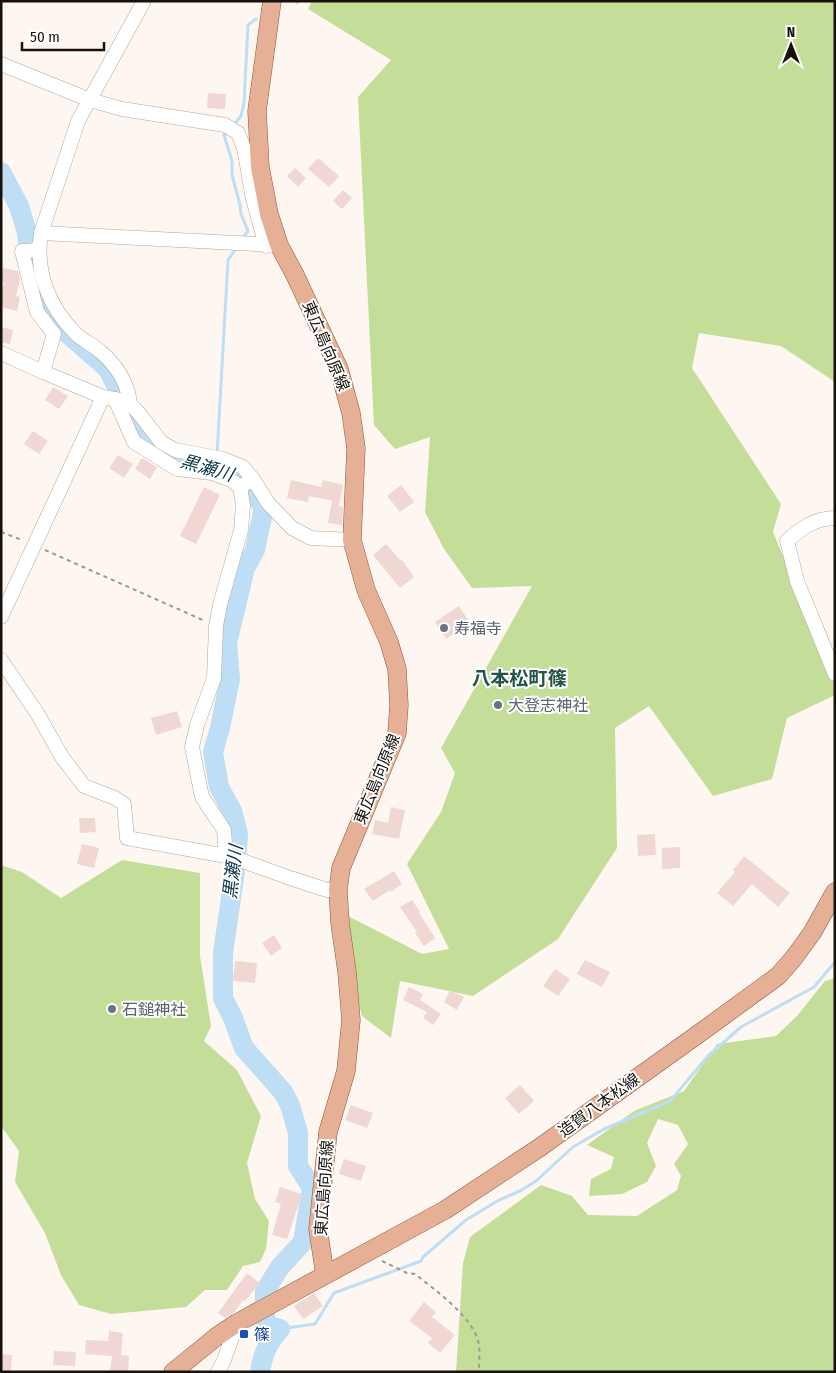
<svg xmlns="http://www.w3.org/2000/svg" width="836" height="1373" viewBox="0 0 836 1373" font-family="'Fira Sans Condensed','Noto Sans JP',sans-serif">
<style>
.green{fill:#c4de99}
.lines{fill:none;stroke-linecap:round;stroke-linejoin:round}
.stream{stroke:#bddef5;stroke-width:3}
.river{stroke:#bddef5;stroke-width:20}
.building{fill:#f0d7d3}
.minor-casing{stroke:#b6a597;stroke-width:15}
.major-casing{stroke:#915637;stroke-width:19}
.path{stroke:#9e9892;stroke-width:2;stroke-dasharray:4 4;stroke-linecap:butt}
.minor{stroke:#fff;stroke-width:14}
.major{stroke:#e5b095;stroke-width:18}
.worship-dot{fill:#6b7280;stroke:#fff;stroke-width:2}
.transit-dot{fill:#1a4fb4;stroke:#fff;stroke-width:2}
.labels{text-anchor:middle;dominant-baseline:central;stroke-width:4;stroke-linejoin:round;paint-order:stroke}
.street-label{font-size:16px;fill:#17110c;stroke:#fff}
.worship-label{font-size:16px;fill:#5b616d;stroke:#fff;text-anchor:start}
.transit-label{font-size:16px;fill:#164399;stroke:#fff;text-anchor:start}
.water-label{font-size:18px;font-style:italic;fill:#0a3249;stroke:#fff}
.quarter-label{font-size:19px;font-weight:bold;fill:#215547;stroke:#fff}
</style>
<rect width="100%" height="100%" fill="#fef7f1"/>
<g class="green">
<path d="M312,1H835V382L781,346L699,333L692,368L781,504L773,532L835,682V695L787,718L772,779L713,796L649,706L615,728L617,848L558,939L473,996L400,981L391,1038L362,1016L355,990L348,916L422,954L449,949L407,864L441,812L455,773L441,748L532,586L472,588L444,549L425,512L430,437L395,449L374,425L358,97L391,60L308,9Z"/>
<path d="M122,860L200,873V956L211,1026L204,1041L237,1070L261,1116L247,1163L255,1199L269,1221L266,1249L260,1262L243,1266L227,1290H205L186,1307L111,1314L79,1305L61,1275L45,1233L15,1182L19,1151L1,1126V865L22,872L61,898Z"/>
<path d="M835,978V1372H456L463,1263L470,1237L541,1185L572,1196L588,1215L637,1216L677,1190L681,1176L674,1164L688,1144L678,1125L658,1119L647,1143L656,1166L647,1182L622,1194L589,1196L591,1179L611,1169L614,1157L587,1145L634,1111L684,1091L717,1044L776,1036L797,1016L825,981Z"/>
</g>
<g class="lines">
<g class="stream">
<path d="M297,1V3"/>
<path d="M233,126L241,116L244,103L248,25L256,19"/>
<path d="M228,130L224,135L232,161V175L240,205L241,214L248,231L242,239"/>
<path d="M217,455L228,260L237,247"/>
<path d="M280,1329L315,1324L334,1293L421,1261L423,1257L466,1220L499,1200L520,1191L536,1181L573,1147L604,1129L670,1101L708,1056L741,1027L814,987L835,962"/>
</g>
<g class="river">
<path d="M1,172L19,206L27,233L31,262L50,318L108,369L120,393"/>
<path d="M127,409L137,433L142,439L165,456L187,465L216,468L242,478L264,508L255,550L245,568L227,643L230,679L220,728L213,752L219,787L232,811L238,834L236,864L223,953V998L233,1018L244,1048L283,1092L290,1105L298,1133V1166L312,1188L303,1242L280,1267L265,1291V1325L280,1329C268,1343 263,1353 260,1372"/>
</g>
</g>
<g class="building">
<path d="M208,93L226,94L225,109L207,108Z"/>
<path d="M318,158L339,176L329,187L308,169Z"/>
<path d="M295,168L306,178L298,187L287,176Z"/>
<path d="M343,190L352,198L342,209L333,201Z"/>
<path d="M3,268L18,271L20,279L16,296L20,297L17,311L1,307V293L4,283L1,282Z"/>
<path d="M1,327L13,330L10,344L1,342Z"/>
<path d="M53,387L68,396L59,409L45,400Z"/>
<path d="M33,431L48,441L39,454L24,444Z"/>
<path d="M118,455L133,464L124,478L109,468Z"/>
<path d="M142,458L157,467L150,479L135,469Z"/>
<path d="M291,480L321,487L323,480L343,485L339,506L343,507L342,525L328,523L332,501L309,496L308,502L287,498Z"/>
<path d="M401,485L414,502L400,512L387,496Z"/>
<path d="M204,487L220,495L196,544L180,536Z"/>
<path d="M386,544L401,561L402,560L414,577L400,588L373,555Z"/>
<path d="M459,606L470,623L446,639L435,622Z"/>
<path d="M177,711L182,727L156,735L151,718Z"/>
<path d="M391,807L405,810L399,839L372,834L375,820L388,823Z"/>
<path d="M79,818H95L96,832L80,833Z"/>
<path d="M655,834L656,855L638,856L637,835Z"/>
<path d="M82,844L99,848L94,868L77,864Z"/>
<path d="M680,847V868L662,869V848Z"/>
<path d="M744,856L790,893L778,907L752,884L733,906L717,893L735,872L733,870Z"/>
<path d="M394,871L402,884L391,892L390,890L373,901L364,889Z"/>
<path d="M412,900L420,912L419,913L435,938L424,946L415,933L417,932L400,907Z"/>
<path d="M274,935L282,948L271,956L262,943Z"/>
<path d="M585,960L610,972L602,987L577,974Z"/>
<path d="M235,961L257,963L255,983L233,981Z"/>
<path d="M555,969L570,979L558,996L543,986Z"/>
<path d="M409,987L423,994L420,1000L441,1014L433,1025L423,1018L427,1012L403,1000Z"/>
<path d="M450,990L464,997L457,1010L444,1002Z"/>
<path d="M520,1085L534,1101L519,1114L505,1098Z"/>
<path d="M351,1105L373,1113L367,1128L345,1120Z"/>
<path d="M344,1159L366,1166L361,1181L339,1174Z"/>
<path d="M280,1187L302,1194L287,1239L272,1235L281,1204L275,1202Z"/>
<path d="M247,1273L260,1283L245,1301L243,1300L234,1313L225,1318L218,1313Z"/>
<path d="M314,1293L323,1306L303,1319L294,1306Z"/>
<path d="M424,1302L436,1312L432,1317L455,1335L440,1353L428,1343L432,1338L409,1321Z"/>
<path d="M109,1331L123,1333L121,1355L129,1356L128,1372L110,1371L112,1356L85,1354L86,1340L108,1341Z"/>
<path d="M54,1351L76,1352L75,1366L53,1365Z"/>
<path d="M1,1354L12,1355L11,1372H1Z"/>
</g>
<g class="lines">
<defs>
<g id="minor">
<path d="M1,64L90,100L122,109L225,125L238,133L244,148L253,199L266,246"/>
<path d="M41,233L275,245"/>
<path d="M38,250L22,251L37,312L54,334L43,372"/>
<path d="M1,353L43,372L103,397L120,400L130,404L138,412L161,442L175,450L223,459L243,467L253,479L268,503L292,528L311,538L352,540"/>
<path d="M115,399L134,442L177,469L212,473L231,480L240,487"/>
<path d="M130,404C128,383 117,366 101,352C93,345 84,341 76,334C48,306 35,271 41,233L78,121L144,1"/>
<path d="M835,518C815,518 800,529 787,541L797,581L835,674"/>
<path d="M1,617L103,397"/>
<path d="M1,660L37,713L62,757L84,786L115,798L124,804L127,838L232,857L290,878L327,890H338"/>
<path d="M226,855L224,830L202,797L192,747L197,725L214,678L216,626L220,605L241,530L243,505L240,487L253,479"/>
<path d="M218,1372L224,1360L237,1323"/>
</g>
<g id="major">
<path d="M272,1L257,111L260,167L269,214L279,245L295,275L339,369L351,413L356,448L352,540L366,590L389,642L397,669L399,705L397,733L341,868L338,890L340,923L347,972L351,1020L346,1071L328,1132L318,1229L325,1275"/>
<path d="M173,1372L216,1337L237,1323L445,1210L539,1148L704,1030L778,976L793,959L812,933L835,892"/>
</g>
</defs>
<use href="#minor" class="minor-casing"/>
<use href="#major" class="major-casing"/>
<g class="path">
<path d="M1,532L22,540"/>
<path d="M45,550L205,621"/>
<path d="M382,1261L407,1273L415,1274C435,1290 475,1318 479,1345C480,1353 479,1363 479,1372"/>
</g>
<use href="#minor" class="minor"/>
<use href="#major" class="major"/>
</g>
<g class="worship-dot">
<circle cx="444" cy="628" r="5"/>
<circle cx="498" cy="705" r="5"/>
<circle cx="112" cy="1009" r="5"/>
</g>
<rect class="transit-dot" x="239" y="1329" width="10" height="10" rx="2.5"/>
<g class="labels">
<g class="street-label">
<text transform="translate(326 346) rotate(67)">東広島向原線</text>
<text transform="translate(377 779) rotate(-68)">東広島向原線</text>
<text transform="translate(599 1105) rotate(-36)">造賀八本松線</text>
<text transform="translate(324 1188) rotate(-86)">東広島向原線</text>
</g>
<g class="worship-label">
<text x="454" y="628">寿福寺</text>
<text x="508" y="705">大登志神社</text>
<text x="122" y="1009">石鎚神社</text>
</g>
<g class="transit-label">
<text x="254" y="1334">篠</text>
</g>
<g class="water-label">
<text transform="translate(207 468) rotate(16)">黒瀬川</text>
<text transform="translate(233 872) rotate(-83)">黒瀬川</text>
</g>
<g class="quarter-label">
<text x="519" y="678">八本松町篠</text>
</g>
</g>
<rect width="836" height="1373" fill="none" stroke="#17110c" stroke-width="5"/>
<g transform="translate(791 45)" stroke="#ffffff" stroke-width="4" paint-order="stroke">
<path d="M0-4L9 19L0 12L-9 19Z" fill="#17110c"/>
<text y="-8" font-size="14" font-weight="bold" text-anchor="middle" fill="#17110c">N</text>
</g>
<path d="M22 42v8h82v-8" fill="none" stroke="#17110c" stroke-width="2.5"/>
<text x="30" y="42" font-size="15" fill="#17110c" stroke="#ffffff" stroke-width="4" paint-order="stroke">50 m</text>
</svg>
